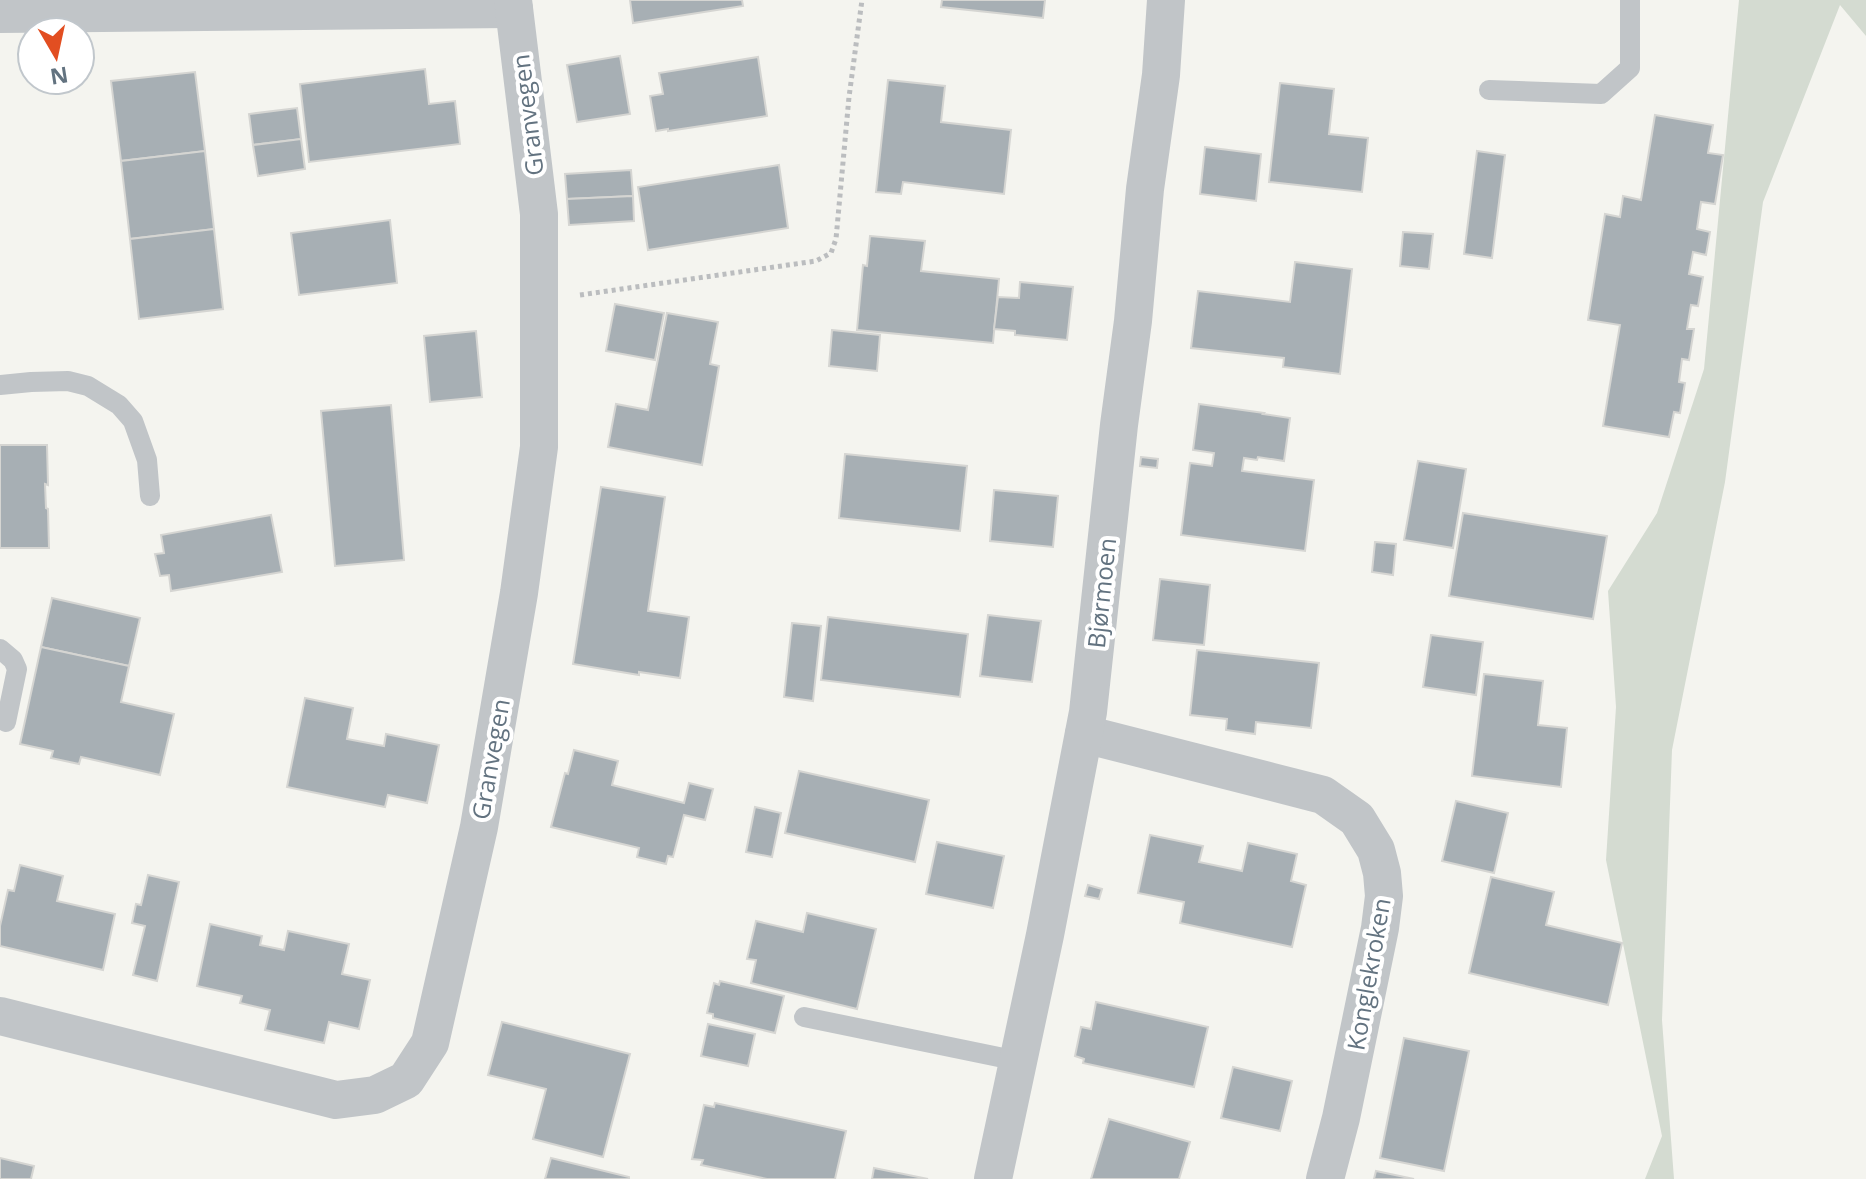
<svg xmlns="http://www.w3.org/2000/svg" width="1866" height="1179" viewBox="0 0 1866 1179" font-family="'Open Sans',sans-serif">
<style>
.green{fill:#d4dbd1}
.building{fill:#a7afb4;stroke:#d5d5d2;stroke-width:2}
.lines{fill:none;stroke-linecap:round;stroke-linejoin:round}
.path{stroke:#bbbdbf;stroke-width:5;stroke-dasharray:4 4;stroke-linecap:butt}
.service{stroke:#c1c5c8;stroke-width:20}
.minor{stroke:#c1c5c8;stroke-width:38}
.labels{text-anchor:middle;dominant-baseline:central;stroke-width:8;stroke-linejoin:round;paint-order:stroke}
.street-label{font-size:24px;fill:#637380;stroke:#fff}
</style>
<rect width="100%" height="100%" fill="#f4f4ef"/>
<path class="green" d="M1739,0H1866V36L1840,5L1763,202L1725,482L1672,750L1662,1020L1674,1179H1645L1662,1136L1606,860L1616,707L1608,591L1657,513L1704,369Z"/>
<g class="building">
<path d="M630,0H742L743,6L633,23Z"/>
<path d="M942,0H1045L1043,18L941,7Z"/>
<path d="M620,56L630,114L577,122L567,65Z"/>
<path d="M758,57L767,116L668,131V129L656,131L650,96L663,94L659,73Z"/>
<path d="M425,69L429,104L455,101L460,144L309,162L300,84Z"/>
<path d="M195,72L205,151L121,161L111,81Z"/>
<path d="M888,80L945,86L941,122L1011,130L1004,194L903,182L901,194L876,192Z"/>
<path d="M1280,83L1334,89L1329,134L1368,138L1362,192L1269,182Z"/>
<path d="M297,108L301,139L253,145L249,114Z"/>
<path d="M1655,115L1713,125L1708,153L1723,155L1715,204L1701,202L1697,229L1710,232L1706,255L1693,252L1689,274L1703,277L1698,306L1691,305L1687,329H1694L1689,360L1682,359L1679,382L1685,383L1680,413L1674,412L1669,437L1603,426L1620,325L1588,320L1605,214L1620,217L1623,196L1641,200Z"/>
<path d="M301,139L305,169L258,176L253,145Z"/>
<path d="M1205,147L1261,154L1256,201L1200,194Z"/>
<path d="M205,151L214,229L130,239L121,161Z"/>
<path d="M1477,151L1505,155L1492,258L1464,254Z"/>
<path d="M779,165L788,228L648,250L638,187Z"/>
<path d="M631,170L633,196L567,199L565,174Z"/>
<path d="M633,196L634,221L569,225L567,199Z"/>
<path d="M390,220L397,283L299,295L291,233Z"/>
<path d="M214,229L223,309L139,319L130,239Z"/>
<path d="M1403,232L1433,234L1429,269L1400,266Z"/>
<path d="M870,236L925,241L921,271L999,279L993,343L857,330L863,265L867,266Z"/>
<path d="M1295,262L1352,269L1340,374L1283,367L1284,358L1191,348L1198,291L1290,302Z"/>
<path d="M1020,282L1073,287L1067,340L1015,335V331L994,329L998,297L1019,298Z"/>
<path d="M615,304L664,313L655,360L606,351Z"/>
<path d="M667,313L718,322L710,364L719,366L702,465L608,447L616,404L648,410Z"/>
<path d="M832,330L880,335L877,371L829,366Z"/>
<path d="M476,331L482,397L430,402L424,336Z"/>
<path d="M1199,404L1264,413L1263,414L1290,418L1284,461L1258,457L1257,460L1244,458L1242,471L1314,480L1305,551L1181,535L1190,463L1212,466L1214,453L1193,450Z"/>
<path d="M391,405L404,560L335,566L321,411Z"/>
<path d="M0,445H47L48,485L45,484L46,508L48,509L49,548H0Z"/>
<path d="M845,454L967,466L960,531L839,518Z"/>
<path d="M1141,457L1158,459L1157,468L1140,466Z"/>
<path d="M1418,461L1466,469L1453,548L1404,540Z"/>
<path d="M601,487L665,497L648,611L689,617L680,678L639,672V675L573,664Z"/>
<path d="M994,490L1058,496L1053,547L990,541Z"/>
<path d="M1463,513L1607,536L1593,619L1449,596Z"/>
<path d="M271,515L282,572L171,591L169,575L160,576L155,554L164,553L161,535Z"/>
<path d="M1375,542L1396,544L1393,575L1372,572Z"/>
<path d="M1160,579L1210,585L1204,645L1153,640Z"/>
<path d="M52,598L140,618L129,666L41,647Z"/>
<path d="M988,615L1041,621L1032,682L980,676Z"/>
<path d="M828,617L968,634L960,697L821,680Z"/>
<path d="M792,623L821,626L813,701L784,697Z"/>
<path d="M1431,635L1483,642L1476,695L1423,687Z"/>
<path d="M41,647L129,666L121,702L174,714L160,775L81,757L79,764L51,758L53,751L20,744Z"/>
<path d="M1197,650L1319,663L1311,728L1256,722L1255,734L1226,730L1227,719L1190,715Z"/>
<path d="M1484,674L1543,681L1538,725L1567,728L1561,787L1472,776Z"/>
<path d="M305,698L353,708L347,739L384,746L386,734L439,745L427,803L388,795L385,807L287,787Z"/>
<path d="M574,750L618,761L612,785L684,803L689,783L713,789L705,820L684,815L673,857L668,856L666,864L637,857L639,848L551,827L565,773L568,774Z"/>
<path d="M799,771L929,800L915,862L785,833Z"/>
<path d="M1456,801L1508,813L1494,873L1442,861Z"/>
<path d="M755,807L781,813L772,857L746,852Z"/>
<path d="M1150,835L1203,846L1199,862L1242,871L1248,843L1297,854L1291,881L1306,885L1292,947L1180,923L1184,902L1138,893Z"/>
<path d="M937,842L1004,856L993,908L926,894Z"/>
<path d="M20,865L63,876L57,901L115,914L103,970L0,946V926L8,890L14,891Z"/>
<path d="M148,875L179,882L157,981L133,975L145,926L132,923L136,904L141,905Z"/>
<path d="M1491,877L1554,892L1546,925L1622,943L1608,1005L1469,973Z"/>
<path d="M1088,885L1102,889L1099,899L1085,896Z"/>
<path d="M807,913L876,929L857,1009L751,983L756,960L747,959L756,921L803,932Z"/>
<path d="M210,924L262,936L260,945L284,950L288,931L349,944L342,974L370,980L359,1029L329,1022L324,1043L265,1030L270,1010L240,1003L242,996L197,986Z"/>
<path d="M720,981L784,996L775,1033L713,1018V1014L707,1013L714,983L719,985Z"/>
<path d="M1096,1002L1208,1027L1194,1087L1083,1063L1084,1059L1075,1056L1081,1027L1091,1029Z"/>
<path d="M502,1022L630,1054L603,1157L533,1139L546,1089L488,1075Z"/>
<path d="M708,1024L755,1034L748,1066L701,1056Z"/>
<path d="M1404,1038L1469,1051L1444,1171L1380,1158Z"/>
<path d="M1233,1067L1292,1081L1280,1131L1221,1118Z"/>
<path d="M715,1103L846,1131L835,1179H767L701,1165L703,1160L692,1159L704,1105L714,1107Z"/>
<path d="M1109,1119L1190,1142L1179,1179H1091Z"/>
<path d="M0,1158L34,1166L31,1179H0Z"/>
<path d="M551,1158L629,1177V1179H545Z"/>
<path d="M874,1168L928,1179H872Z"/>
<path d="M1376,1171L1414,1179H1374Z"/>
</g>
<g class="lines">
<path class="path" d="M580,295L816,261L831,253L836,239L849,97L862,0"/>
<g class="service">
<path d="M1489,90L1601,94L1630,68V0"/>
<path d="M0,385L31,382L68,381L88,386L119,405L133,421L147,460L150,496"/>
<path d="M0,649L13,660L17,669L6,722"/>
<path d="M804,1017L1018,1061"/>
</g>
<g class="minor">
<path d="M0,14L514,9"/>
<path d="M1084,734L1323,795L1357,819L1376,850L1382,873L1384,896L1380,928L1341,1118L1325,1179"/>
<path d="M0,1016L336,1100L375,1095L406,1080L430,1043L479,827L519,593L539,447V214L513,0"/>
<path d="M993,1179L1045,935L1088,712L1119,425L1133,321L1145,189L1161,75L1166,0"/>
</g>
</g>
<g class="labels">
<g class="street-label">
<text transform="translate(527 115) rotate(-97)">Granvegen</text>
<text transform="translate(1101 593) rotate(-84)">Bjørmoen</text>
<text transform="translate(490 759) rotate(-80)">Granvegen</text>
<text transform="translate(1368 974) rotate(-80)">Konglekroken</text>
</g>
</g>
<g transform="translate(56 56) rotate(171)"><circle r="38" fill="#ffffff" stroke="#c1c7cc" stroke-width="2"/>
<path d="M0-6L14 30L0 20L-14 30Z" fill="#e24e21"/>
<text y="-12" font-size="22" font-weight="bold" text-anchor="middle" fill="#637380">N</text>
</g>
</svg>
